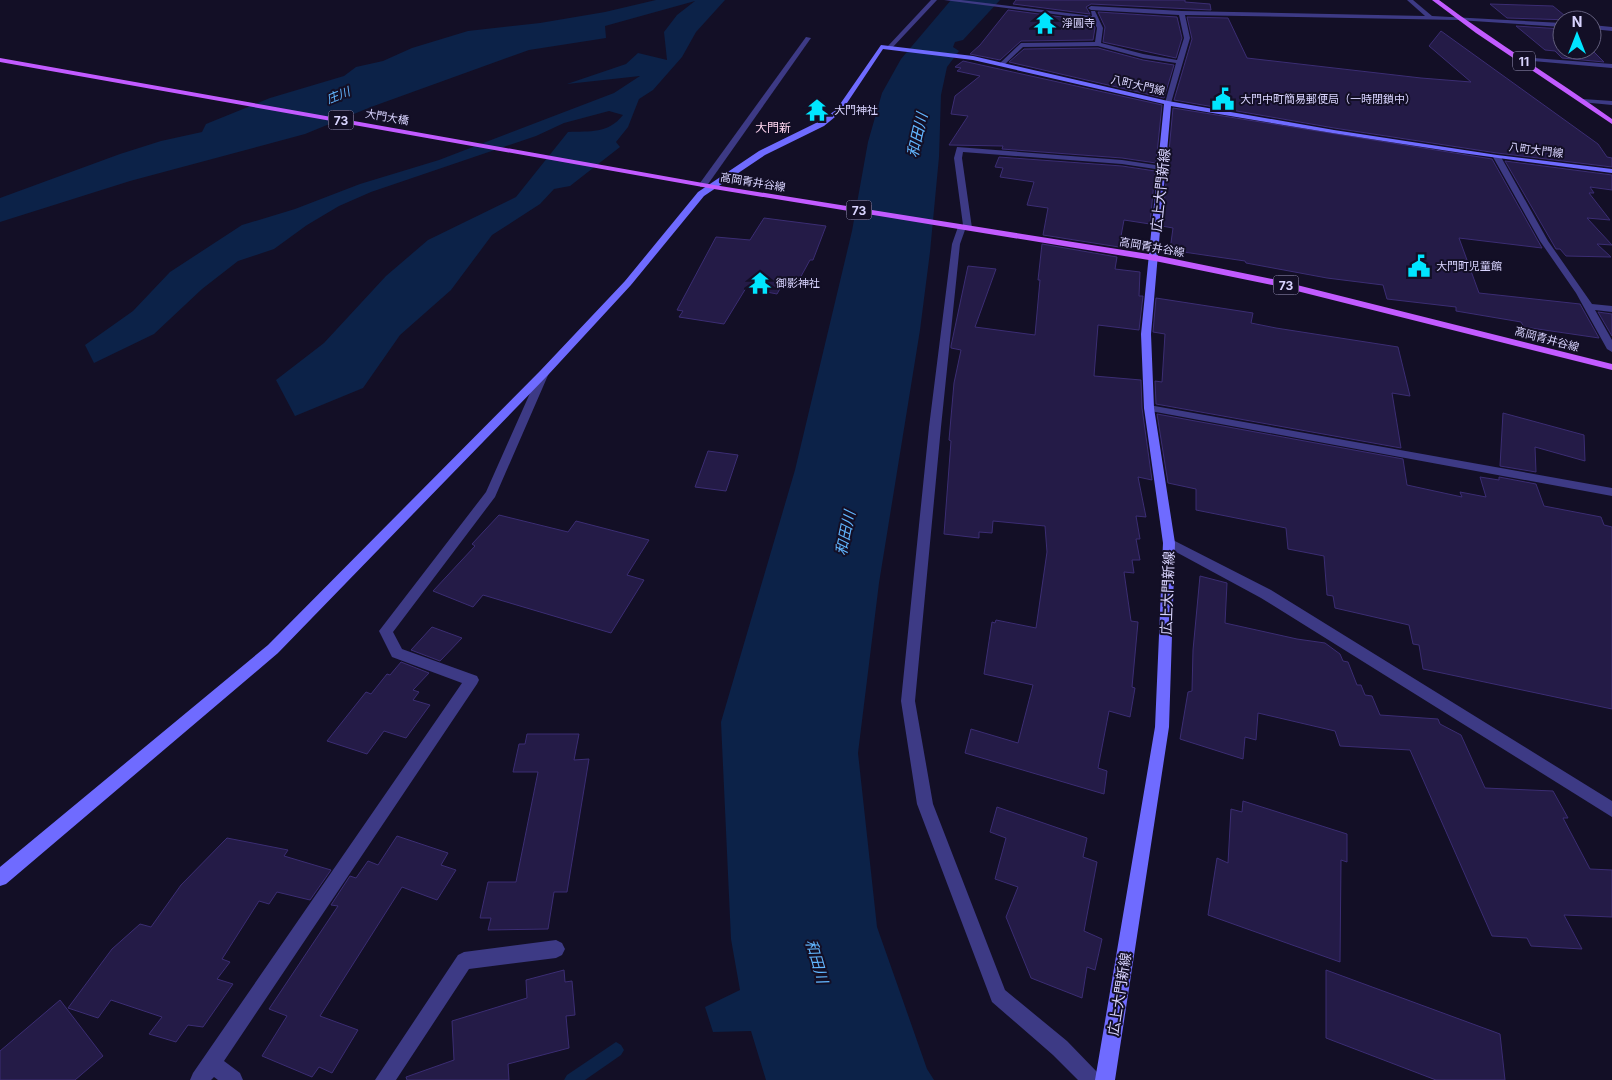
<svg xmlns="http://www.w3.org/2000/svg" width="1612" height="1080" viewBox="0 0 1612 1080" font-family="Inter,'Noto Sans JP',sans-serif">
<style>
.water{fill:#0c2248}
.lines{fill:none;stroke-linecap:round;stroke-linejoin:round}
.stream{fill:#0c2248;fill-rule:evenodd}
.building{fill:#241b47;stroke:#3b2d73}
.street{fill:#3d3a85;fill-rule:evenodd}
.secondary{fill:#6f6bff;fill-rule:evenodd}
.primary{fill:#c25bff;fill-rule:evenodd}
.labels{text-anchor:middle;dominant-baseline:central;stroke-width:4;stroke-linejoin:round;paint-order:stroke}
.far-poi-label{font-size:11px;fill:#d9d4ff;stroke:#130f26;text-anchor:start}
.far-street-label{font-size:11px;fill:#d9d4ff;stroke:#130f26}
.shield{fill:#130f26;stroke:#9e99be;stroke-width:1}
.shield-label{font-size:12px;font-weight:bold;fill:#d9d4ff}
.far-water-label{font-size:12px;font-style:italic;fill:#62b6ff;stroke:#130f26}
.far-neighbourhood-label{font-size:12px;fill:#ffd6f0;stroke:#130f26}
.street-label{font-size:14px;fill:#d9d4ff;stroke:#130f26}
.water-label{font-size:15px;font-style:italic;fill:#62b6ff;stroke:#130f26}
</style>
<rect width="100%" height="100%" fill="#130f26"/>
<g class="water">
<path d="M656,0H725L696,32L682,57L653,90L639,99L628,127L616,142L620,147L570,186L554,189L540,204L492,235L451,290L400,335L363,388L295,416L276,380L324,343L386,276L428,240L516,197L568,132C590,131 608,134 623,115L609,111L564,123L536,136L371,192L339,206L307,225L274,249L238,261L202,289L154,334L94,363L85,345L133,311L170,272L242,225L295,209L360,184L439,160L614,93L640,76L567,84L626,64L638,53L667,60L664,32L677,15L695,1L605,26L606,38L529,50L371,107L305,134L130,181L0,222V198L120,154L161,141L202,132L206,124L270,98L344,76L356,67L383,61L412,48L468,31L540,23L605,12Z"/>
<path d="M951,0H1000L963,40L955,42L953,47L959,51L947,67L941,95L939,157L930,252L920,330L879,583L858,753L877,927L927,1069L934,1080H766L751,1031L713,1032L705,1007L740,990L731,939L721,722L795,470L852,231L868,142L882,93L901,59Z"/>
</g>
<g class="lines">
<path class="stream" d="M616,1042L621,1045L624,1050L621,1055L585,1080H564L567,1075Z"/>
</g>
<g class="building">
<path d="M1016,0H1185V2L1210,4L1211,10L1091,4L1086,7L1090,14L1013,4Z"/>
<path d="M1490,4L1553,6L1570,20L1507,18Z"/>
<path d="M1008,10L1092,21L1095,28L1093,40L1021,41L1000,60L970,54L980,45Z"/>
<path d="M1098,12L1177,17L1182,38L1176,58L1103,42L1105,27Z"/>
<path d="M1187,17L1228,18L1247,58L1421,78L1471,82L1429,46L1441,31L1598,144L1607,157L1612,158V167L1497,153L1334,128L1174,100L1192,39Z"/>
<path d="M1516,26L1562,29V50H1592L1604,62L1562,58L1555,51L1545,50Z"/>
<path d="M1098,48L1143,60L1174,65L1164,98L1009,62L1024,49Z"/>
<path d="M963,61L1162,105L1156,163L1122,158L1002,149L1003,146L949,145L968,116L951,114L955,96L980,76L957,71L961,68L955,67Z"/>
<path d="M1173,108L1492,159L1542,248L1459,238L1479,293L1580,304L1599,338L1524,327L1521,322L1456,311V307L1387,299L1383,285L1327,278L1246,263L1245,261L1170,250L1173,228L1162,226Z"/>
<path d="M999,157L1122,166L1155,171L1150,224L1124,220L1119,247L1043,235L1048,208L1027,205L1034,182L1000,177L1003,168L995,167Z"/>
<path d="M1505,161L1612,175V190L1590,187L1594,193H1589L1610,220L1587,218L1612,245L1597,244L1611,257L1566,256L1560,249H1556Z"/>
<path d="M764,218L826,226L813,260H810L794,289L781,287L777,294L746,288L724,324L679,317L683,311L677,310L716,237L750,240Z"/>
<path d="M1042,244L1117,257L1115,269L1140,272L1139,296H1143L1139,330L1098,325L1094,376L1141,380L1142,408L1152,480L1138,477L1146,517L1136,516L1140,539H1136L1140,560H1132L1134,573L1124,572L1131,621L1138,622L1132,687L1135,688L1130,717L1109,711L1098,768L1107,771L1104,794L965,753L971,729L1018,743L1033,685L984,674L992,622L995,623L996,620L1036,628L1047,552L1045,526L993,521L992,533L979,532V538L944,534L951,441L949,440L954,383L961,350L951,348V346L968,266L996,269L975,327L1035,335L1040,280H1038Z"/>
<path d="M1156,298L1253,313L1251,323L1276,328L1398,347L1410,396L1392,393L1401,448L1156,404L1155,381L1162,382L1165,334L1153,332Z"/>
<path d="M1598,312L1612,314V336Z"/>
<path d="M1503,413L1584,435L1585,461L1535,447L1536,472L1500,466Z"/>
<path d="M1157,414L1403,459L1407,485L1462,497L1460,492L1486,497L1480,477L1499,480V477L1536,484L1544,506L1601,517L1604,525L1612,527V709L1423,669L1419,645L1413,644L1409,625L1335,608L1333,596L1327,595L1324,556L1288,549L1286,528L1196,510V489L1168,483Z"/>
<path d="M708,451L738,455L726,491L695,487Z"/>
<path d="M499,515L568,532L576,521L649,540L627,575L644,580L611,633L483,595L473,607L433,591L475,546L472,544Z"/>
<path d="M1200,576L1227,583L1225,623L1297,639L1325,643L1340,654L1343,661L1348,662L1357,685H1361L1365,695L1372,696L1380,715L1438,719L1440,724L1461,735L1485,788L1553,791L1568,818H1563L1590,869L1612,870V917L1564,915L1582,949L1531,946L1527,938L1492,936L1410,750L1340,746L1335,731L1258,713L1256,740L1245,737L1243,759L1180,739L1188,692L1192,691L1193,650Z"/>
<path d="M432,627L462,638L440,661L411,650Z"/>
<path d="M401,662L429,673L413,690L419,692L413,700L430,705L406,738L384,731L367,754L327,741L366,692L371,694L387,674L390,675Z"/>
<path d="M527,734H579L574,760L589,759L567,892H554L548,929L488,930L491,918H480L488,882H516L538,772H513L519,744H525Z"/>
<path d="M1243,801L1347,834V862L1341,860L1340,962L1208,915L1217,858L1228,863L1231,809L1242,812Z"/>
<path d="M997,807L1087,838L1083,857L1097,862L1084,931L1102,939L1095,970L1087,967L1082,998L1031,978L1006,917L1018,887L995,879L1006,838L990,832Z"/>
<path d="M397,836L448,853L441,865L456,870L437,900L402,887L320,1016L358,1030L332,1073L319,1067L312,1077L262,1056L287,1016L269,1009L338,906L331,905L350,876L356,878L368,861L378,865Z"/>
<path d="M227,838L288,850L284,856L331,870L310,900L277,892L269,904L259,901L222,959L230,962L217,979L233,984L203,1027L188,1025L176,1042L149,1034L162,1017L111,1000L98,1018L68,1008L112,949L140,924L151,927L181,885Z"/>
<path d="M564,970L565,982L572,981L575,1015L566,1016L569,1048L508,1064L509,1080H407L406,1077L454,1060L452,1021L527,998L526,980Z"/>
<path d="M1326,970L1500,1034L1505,1080H1436L1326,1038Z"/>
<path d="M60,1000L103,1056L75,1080H0V1051Z"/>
</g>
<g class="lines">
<g class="street">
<path d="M931,0H937L892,48H888V46Z"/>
<path d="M944,0H961L1092,16L1091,11H1095L1103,28L1101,43L1143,54L1177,60L1184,38L1179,15L1091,10L1088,8L1091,6L1182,11L1425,16L1407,0H1413L1432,16L1562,23V27L1458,20L1185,15L1190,38L1171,103L1168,105L1165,103L1176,63L1143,58L1098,46L1023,47L1003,66L998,65L1021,43L1095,42L1097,28L1093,19Z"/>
<path d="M1592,25L1612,27V31L1592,29Z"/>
<path d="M806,37L811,38L706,187H700V183Z"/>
<path d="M1522,57L1612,64V68L1520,60L1519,59Z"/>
<path d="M1583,99L1612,101V105L1581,102V100Z"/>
<path d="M957,147L1122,160L1162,166L1166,168L1162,170L1122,164L963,152L962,158L972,228L965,230L960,244L941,427L915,701L933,804L1005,990L1067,1041L1098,1073L1101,1080H1078L1053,1055L992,1002L917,804L901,701L929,427L952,244L958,227L963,225L954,158Z"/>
<path d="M1494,155L1501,157L1548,241L1592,304L1612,306V312L1595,310L1612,340V352L1607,349L1576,293L1540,241L1493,157Z"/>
<path d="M544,370L549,373L495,497L393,632L402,649L477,676L479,680L477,684L224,1061L240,1073L243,1080H218L214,1077L211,1080H190L193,1073L462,683L392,657L379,631L486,492L539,373Z"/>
<path d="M1149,405L1612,488V496L1145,410L1144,408L1145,406Z"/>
<path d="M1169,538L1271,590L1612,801V817L1261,598L1165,546L1163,543L1165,540Z"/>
<path d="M556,940L562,943L565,949L562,955L556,958L469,969L396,1080H375L458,955L464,952Z"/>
</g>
<path class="secondary" d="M881,45L973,56L1168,101L1334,130L1497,155L1612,169V173C1464,155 1318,131 1171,106L1151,334L1154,408L1175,543L1169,727L1115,1080H1095L1155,727L1163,543L1144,408L1141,334L1164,104L973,60L883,49L841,112L824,126L765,155L704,196L631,285L548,375L278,653L6,884L0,886V867L268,645L540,371L625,281L698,192L759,151L818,122L836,110Z"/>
<g class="primary">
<path d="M1432,0H1439C1495,42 1555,78 1612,119V124L1476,33Z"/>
<path d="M0,58L714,185L1155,255L1277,280L1612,364V370L1277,286L1155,261L714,189L0,62Z"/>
</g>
</g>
<defs>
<symbol id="temple-bare" viewBox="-9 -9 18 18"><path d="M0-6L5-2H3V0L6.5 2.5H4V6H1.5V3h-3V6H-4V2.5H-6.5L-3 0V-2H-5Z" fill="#00e5ff" stroke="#130f26" stroke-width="2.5" paint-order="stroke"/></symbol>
<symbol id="civic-bare" viewBox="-9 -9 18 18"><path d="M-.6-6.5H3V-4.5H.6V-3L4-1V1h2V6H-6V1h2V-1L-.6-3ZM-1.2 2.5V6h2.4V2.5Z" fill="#00e5ff" stroke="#130f26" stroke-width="2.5" paint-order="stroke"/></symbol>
</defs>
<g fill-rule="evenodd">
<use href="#temple-bare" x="1029" y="7" width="32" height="32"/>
<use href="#civic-bare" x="1207" y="83" width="32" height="32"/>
<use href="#temple-bare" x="801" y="94" width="32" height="32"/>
<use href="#civic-bare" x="1403" y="250" width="32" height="32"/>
<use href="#temple-bare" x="744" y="267" width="32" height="32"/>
</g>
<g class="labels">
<g class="far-poi-label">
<text x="1062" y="23">淨圓寺</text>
<text x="1240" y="99">大門中町簡易郵便局（一時閉鎖中）</text>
<text x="834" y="110">大門神社</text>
<text x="1436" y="266">大門町児童館</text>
<text x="776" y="283">御影神社</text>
</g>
<g class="far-street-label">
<text transform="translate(1138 85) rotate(13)">八町大門線</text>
<text transform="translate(387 117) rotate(10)">大門大橋</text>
<text transform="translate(1536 150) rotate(7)">八町大門線</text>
<text transform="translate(753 182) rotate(9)">高岡青井谷線</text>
<text transform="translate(1152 247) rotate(10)">高岡青井谷線</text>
<text transform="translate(1547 339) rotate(15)">高岡青井谷線</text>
</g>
<g class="shield">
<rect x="1513" y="51.5" width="22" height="19" rx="4"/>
<rect x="328.5" y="110.5" width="25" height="19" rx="4"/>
<rect x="846.5" y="200.5" width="25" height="19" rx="4"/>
<rect x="1273.5" y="275.5" width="25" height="19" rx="4"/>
</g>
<g class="shield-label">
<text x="1524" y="61">11</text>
<text x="341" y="120">73</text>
<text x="859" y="210">73</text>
<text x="1286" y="285">73</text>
</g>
<g class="far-water-label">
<text transform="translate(338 95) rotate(-22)">庄川</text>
</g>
<g class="far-neighbourhood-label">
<text x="773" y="127">大門新</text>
</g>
<g class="street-label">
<text transform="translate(1160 190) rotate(-84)">広上大門新線</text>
<text transform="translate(1167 593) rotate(-88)">広上大門新線</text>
<text transform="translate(1119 994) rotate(-81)">広上大門新線</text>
</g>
<g class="water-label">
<text transform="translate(917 135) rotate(-77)">和田川</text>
<text transform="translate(845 533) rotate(-78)">和田川</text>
<text transform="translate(817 961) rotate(74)">和田川</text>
</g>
</g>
<g transform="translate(1577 35)"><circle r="24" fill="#130f26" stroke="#625e7d"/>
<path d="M0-4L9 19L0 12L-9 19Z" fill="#00e5ff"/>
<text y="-8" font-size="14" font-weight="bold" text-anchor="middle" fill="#d9d4ff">N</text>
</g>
</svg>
